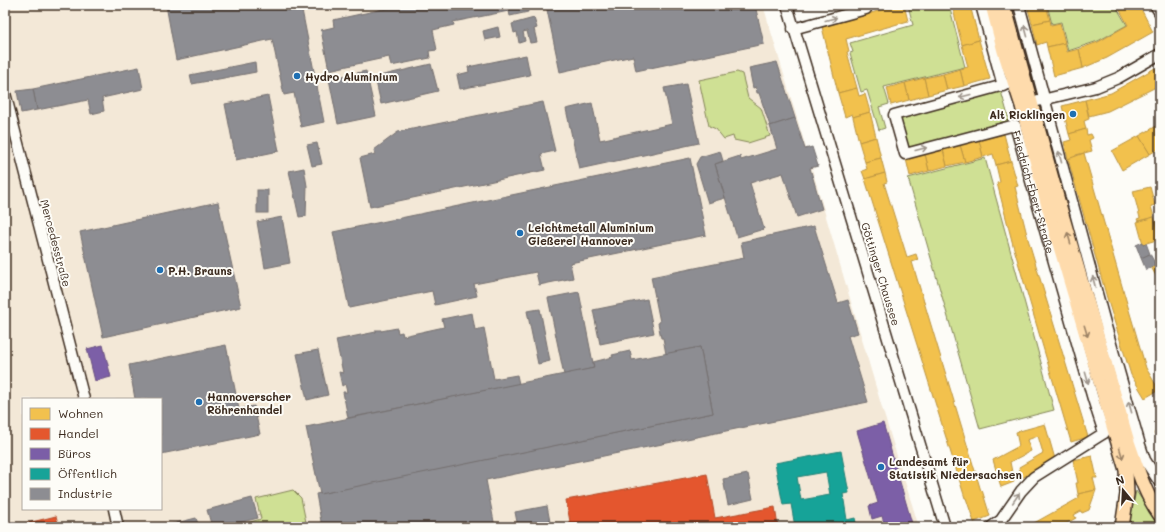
<svg xmlns="http://www.w3.org/2000/svg" width="1165" height="532" viewBox="0 0 1165 532" font-family="Mali,sans-serif">
<style>
.built{fill:#f3e8d7;fill-rule:evenodd}
.green{fill:#cfe094;stroke:#858559}
.homes{fill:#f2c14e;stroke:#bb9440}
.shops{fill:#e4572e;stroke:#b14a29}
.offices{fill:#7b5ea7;stroke:#684e7e}
.public{fill:#17a398;stroke:#227f73;fill-rule:evenodd}
.industry{fill:#8d8d92;stroke:#746f6f}
.lines{fill:none;stroke-linecap:round;stroke-linejoin:round}
.minor-casing{stroke:#3b2a1e;stroke-width:13}
.major-casing{stroke:#3b2a1e;stroke-width:16}
.minor{stroke:#fdfcf7;stroke-width:10}
.major{stroke:#fedbac;stroke-width:13}
.oneway{stroke:#9c938a}
.oneway2{stroke:#9c8265}
.poi-dot{fill:#1f6fb2;stroke:#fdfcf7;stroke-width:1.5}
.labels{text-anchor:middle;dominant-baseline:central;stroke-width:4;stroke-linejoin:round;paint-order:stroke}
.poi-label{font-size:11px;font-weight:bold;fill:#3b2a1e;stroke:#fdfcf7;text-anchor:start}
.street-label{font-size:11px;fill:#3b2a1e;stroke:#fdfcf7}
</style>
<rect width="100%" height="100%" fill="#fdfcf7"/>
<filter id="ink" filterUnits="userSpaceOnUse"><feTurbulence type="fractalNoise" baseFrequency=".025" numOctaves="2"/><feDisplacementMap in="SourceGraphic" scale="8" xChannelSelector="R" yChannelSelector="G"/><feConvolveMatrix kernelMatrix="1 2 1 2 8 2 1 2 1" color-interpolation-filters="sRGB"/></filter>
<g filter="url(#ink)">
<path class="built" d="M5,5H763L806,148L812,147L818,166L812,169L883,411L919,527H5ZM23,399H161V509H23Z"/>
<g class="green">
<path d="M908,5H949L965,67L884,87L889,104L879,107L885,128L879,130L867,90L861,92L850,53L853,52L850,43L913,25Z"/>
<path d="M1047,5H1115L1127,25L1098,41L1068,51L1061,22L1052,24Z"/>
<path d="M737,72L742,74L748,98L761,108L770,136L748,143L734,140L733,136L724,139L716,129L709,126L699,80Z"/>
<path d="M1001,91L1010,123L908,150L899,118Z"/>
<path d="M985,158L1054,410L980,429L908,178Z"/>
<path d="M293,490L301,498L307,527H233L261,519L256,499Z"/>
<path d="M1136,491L1160,525V527H1128Z"/>
</g>
<g class="homes">
<path d="M884,5H904L908,21L846,39L849,51L847,52L857,88L838,93L822,27L885,9Z"/>
<path d="M952,5H970L979,40L962,45Z"/>
<path d="M1027,5H1046L1050,20L1032,24Z"/>
<path d="M1117,5H1139L1153,32L1107,58L1083,68L1079,49L1098,42L1128,25Z"/>
<path d="M1050,20L1051,25L1060,23L1065,43L1047,47L1046,42L1037,45L1032,24Z"/>
<path d="M979,40L990,79L964,86L960,69L968,67L962,45Z"/>
<path d="M1065,43L1067,52L1079,49L1083,68L1054,76L1047,47Z"/>
<path d="M1155,68L1160,76V85L1108,111L1089,116L1085,100L1111,93Z"/>
<path d="M960,69L964,86L947,90L943,74Z"/>
<path d="M943,74L947,90L928,95L924,78Z"/>
<path d="M924,78L928,95L909,100L905,83Z"/>
<path d="M905,83L909,100L891,105L887,88Z"/>
<path d="M857,88L859,96L865,94L870,112L853,117L852,114L845,117L838,93Z"/>
<path d="M1085,100L1089,119L1084,121L1086,129L1069,134L1062,106Z"/>
<path d="M870,112L876,137L859,142L853,117Z"/>
<path d="M1160,124V148L1150,154L1139,136Z"/>
<path d="M1086,129L1087,135L1091,134L1093,138L1089,140L1092,151L1076,155V157L1068,159L1064,142L1071,140L1069,134Z"/>
<path d="M1004,134L1011,161L996,165L993,154L983,157L979,140Z"/>
<path d="M1139,136L1150,154L1122,170L1112,151Z"/>
<path d="M876,137L881,158L865,162L859,142Z"/>
<path d="M979,140L983,157L965,162L960,145Z"/>
<path d="M960,145L965,162L947,166L943,150Z"/>
<path d="M943,150L947,166L929,171L925,154Z"/>
<path d="M1084,153L1124,293L1146,368L1159,390L1145,398L1131,375L1107,298L1068,159Z"/>
<path d="M925,154L929,171L910,176L906,159Z"/>
<path d="M881,158L885,173L865,179L862,171L867,169L865,162Z"/>
<path d="M1011,161L1018,186L1015,187L1028,239L1088,437L1071,442L1013,245L997,183L1000,182L996,165Z"/>
<path d="M885,173L887,182L884,183L907,257L916,254L918,260L912,262L981,491L982,490L990,516L974,522L966,498H965L865,179Z"/>
<path d="M1150,187L1155,205L1151,206L1154,217L1138,221L1137,219L1140,218L1133,191Z"/>
<path d="M1154,217L1160,239L1143,244L1137,222Z"/>
<path d="M1160,262V283L1151,267Z"/>
<path d="M1045,424L1055,459L1022,478L1019,467L1043,453L1038,436L1027,440L1031,451L1010,462L1014,482L1001,487L993,460L1019,446L1016,432Z"/>
<path d="M1160,429V441L1154,433Z"/>
<path d="M1092,456L1097,478H1093L1096,490L1078,494L1076,483H1078L1073,460Z"/>
<path d="M1096,490L1089,510L1082,513L1081,511L1074,515L1076,518L1060,527H1027L1079,498L1078,494Z"/>
</g>
<g class="shops">
<path d="M707,474L715,518L775,507L778,527H571L566,500Z"/>
<path d="M56,516L59,527H12Z"/>
</g>
<g class="offices">
<path d="M103,345L111,377L95,381L87,349Z"/>
<path d="M883,423L913,527H885L882,516L872,519L869,506L878,503L857,431Z"/>
</g>
<path class="public" d="M841,451L849,493L843,494L847,520L855,518L857,527H838L837,522L811,527H795L791,504L783,505L775,463ZM826,472L830,495L801,500L797,477Z"/>
<g class="industry">
<path d="M166,5H328L302,10L324,122L301,127L294,93L284,95L272,39L176,60Z"/>
<path d="M402,5H527L528,12L510,16L509,11L453,22L454,25L433,30L437,50L429,51L430,58L391,66L389,57L329,70L321,30L334,27L333,20Z"/>
<path d="M546,5H755L764,44L636,71L633,56L560,72Z"/>
<path d="M534,18L537,28L534,29L537,42L530,43L527,31L523,32L525,41L519,43L517,32L514,33L512,24Z"/>
<path d="M498,27L500,37L485,40L483,31Z"/>
<path d="M526,55L530,75L460,89L457,75L469,72L468,67Z"/>
<path d="M255,62L256,72L192,84L190,75Z"/>
<path d="M777,62L795,118L770,126L759,93H757L756,87L753,88L749,68Z"/>
<path d="M431,64L438,91L381,104L375,77Z"/>
<path d="M139,67L143,89L102,98L104,111L91,114L88,100L37,110L33,89Z"/>
<path d="M366,71L376,116L338,124L329,79Z"/>
<path d="M686,84L699,143L579,169L566,109L592,103L600,140L672,124L664,88Z"/>
<path d="M33,89L37,110L21,113L17,91Z"/>
<path d="M268,96L279,151L236,160L225,104Z"/>
<path d="M543,102L555,151L541,154L545,170L370,207L360,158L375,154L374,150L398,132Z"/>
<path d="M795,118L805,149L812,147L818,166L810,168L822,209L797,217L783,173L750,183L764,229L737,237L715,164L740,156L741,160L777,149L770,126Z"/>
<path d="M317,143L322,164L312,166L307,145Z"/>
<path d="M720,151L723,161L715,164L725,198L708,203L696,164L700,157Z"/>
<path d="M690,158L706,235L570,263L573,278L539,285L536,272L474,284L477,296L435,305L432,291L349,308L333,232Z"/>
<path d="M304,168L307,186L306,216L299,217L289,171Z"/>
<rect x="257" y="190" width="11" height="23"/>
<path d="M218,202L241,307L103,337L80,232Z"/>
<path d="M282,217L290,263L265,268L257,222Z"/>
<path d="M814,226L838,303L848,300L858,333L848,336L868,402L486,480L495,527H390L389,525L381,527H322L316,494L713,413L700,347L666,354L663,338H661L658,323L660,322L651,277L744,258L741,242Z"/>
<path d="M1143,242V244L1146,243L1150,254L1141,258L1136,245Z"/>
<path d="M1150,254L1156,265L1146,270L1141,258Z"/>
<path d="M579,292L594,368L564,375L548,298Z"/>
<path d="M647,299L654,333L600,344L593,310Z"/>
<path d="M540,309L550,361L538,364L527,311Z"/>
<path d="M472,313L475,330L484,328L494,379L517,375L519,384L348,418L343,392H347L345,384L342,386L339,372L343,373L336,340L376,332V330H381V331L397,328L398,333L402,332L403,336L444,327L442,319Z"/>
<path d="M226,345L239,409L254,406L260,434L161,454V399H135L129,365Z"/>
<path d="M700,347L713,413L320,494L306,427L594,368L593,362L613,357L612,355L630,351L632,360Z"/>
<path d="M318,350L328,395L307,400L297,354Z"/>
<path d="M748,474L753,499L728,505L723,479Z"/>
<path d="M252,498L258,518L222,527H212L207,510Z"/>
<path d="M547,506L551,527H518L515,512Z"/>
<path d="M196,518L199,527H161Z"/>
</g>
<g class="lines">
<defs>
<g id="minor">
<path d="M787,5L945,527"/>
<path d="M981,5L1003,86"/>
<path d="M1019,5L1105,323L1140,445L1145,460L1160,483"/>
<path d="M1155,5L1160,13"/>
<path d="M793,29L866,9L865,5"/>
<path id="s1" d="M1015,82L894,115L905,154L1015,125L1093,399L1104,433"/>
<path d="M5,93L84,399"/>
<path d="M1038,101L1096,87L1118,78L1160,54"/>
<path d="M114,509L118,527"/>
<path d="M991,527L1001,520L1021,491L1034,477L1104,433"/>
</g>
<g id="major">
<path d="M992,5L1004,51L1022,106L1048,206L1126,470L1127,494L1122,527"/>
<path d="M1004,5L1059,204L1128,442C1137,467 1144,493 1160,515"/>
</g>
</defs>
<use href="#minor" class="minor-casing"/>
<use href="#major" class="major-casing"/>
<use href="#minor" class="minor"/>
<use href="#major" class="major"/>
</g>
<defs><path id="oneway-shaft" d="M-6 0H5M1.5-3L5.5 0L1.5 3" fill="none" stroke-width="1.6" stroke-linecap="round" stroke-linejoin="round"/></defs>
<g class="oneway">
<use href="#oneway-shaft" transform="translate(831 19) rotate(-15)"/>
<use href="#oneway-shaft" transform="translate(1026 31) rotate(-105)"/>
<use href="#oneway-shaft" transform="translate(965 96) rotate(165)"/>
<use href="#oneway-shaft" transform="translate(921 149) rotate(-14)"/>
<use href="#oneway-shaft" transform="translate(1060 157) rotate(-105)"/>
<use href="#oneway-shaft" transform="translate(1094 282) rotate(-105)"/>
<use href="#oneway-shaft" transform="translate(1087 378) rotate(74)"/>
<use href="#oneway-shaft" transform="translate(1130 407) rotate(-106)"/>
<use href="#oneway-shaft" transform="translate(1016 498) rotate(-56)"/>
</g>
<g class="oneway2">
<use href="#oneway-shaft" transform="translate(1069 238) rotate(-106)"/>
<use href="#oneway-shaft" transform="translate(1086 331) rotate(73)"/>
<use href="#oneway-shaft" transform="translate(1121 453) rotate(74)"/>
</g>
</g>
<g class="poi-dot">
<circle cx="297" cy="76" r="4"/>
<circle cx="1073" cy="114" r="4"/>
<circle cx="520" cy="233" r="4"/>
<circle cx="160" cy="270" r="4"/>
<circle cx="199" cy="402" r="4"/>
<circle cx="881" cy="467" r="4"/>
</g>
<g class="labels">
<g class="poi-label">
<text x="305" y="76">Hydro Aluminium</text>
<text x="1065" y="114" text-anchor="end">Alt Ricklingen</text>
<text x="528" y="227">Leichtmetall Aluminium<tspan x="528" dy="13">Gießerei Hannover</tspan></text>
<text x="168" y="270">P.H. Brauns</text>
<text x="207" y="396">Hannoverscher<tspan x="207" dy="13">Röhrenhandel</tspan></text>
<text x="889" y="461">Landesamt für<tspan x="889" dy="13">Statistik Niedersachsen</tspan></text>
</g>
<g class="street-label">
<text stroke="none"><textPath href="#s1" startOffset="349">Friedrich-Ebert-Straße</textPath></text>
<text transform="translate(56 243) rotate(75)">Mercedesstraße</text>
<text transform="translate(881 274) rotate(73)">Göttinger Chaussee</text>
</g>
</g>
<rect width="1165" height="532" fill="none" stroke="#fdfcf7" stroke-width="20"/>
<rect x="10" y="10" width="1145" height="512" fill="none" stroke="#3b2a1e" stroke-width="1.5" filter="url(#ink)"/>
<rect x="22" y="398" width="140" height="112" fill="#fdfcf7" stroke="#afa8a0"/>
<rect x="30" y="408" width="20" height="12" fill="#f2c14e" stroke="#afa8a0"/>
<text x="58" y="418" font-size="12" fill="#3b2a1e">Wohnen</text>
<rect x="30" y="428" width="20" height="12" fill="#e4572e" stroke="#afa8a0"/>
<text x="58" y="438" font-size="12" fill="#3b2a1e">Handel</text>
<rect x="30" y="448" width="20" height="12" fill="#7b5ea7" stroke="#afa8a0"/>
<text x="58" y="458" font-size="12" fill="#3b2a1e">Büros</text>
<rect x="30" y="468" width="20" height="12" fill="#17a398" stroke="#afa8a0"/>
<text x="58" y="478" font-size="12" fill="#3b2a1e">Öffentlich</text>
<rect x="30" y="488" width="20" height="12" fill="#8d8d92" stroke="#afa8a0"/>
<text x="58" y="498" font-size="12" fill="#3b2a1e">Industrie</text>
<g transform="translate(1123 490) rotate(342)" stroke="#fdfcf7" stroke-width="3" paint-order="stroke">
<path d="M0-3L7 15L0 10L-7 15Z" fill="#3b2a1e"/>
<text y="-6" font-size="11" font-weight="bold" text-anchor="middle" fill="#3b2a1e">N</text>
</g>
</svg>
